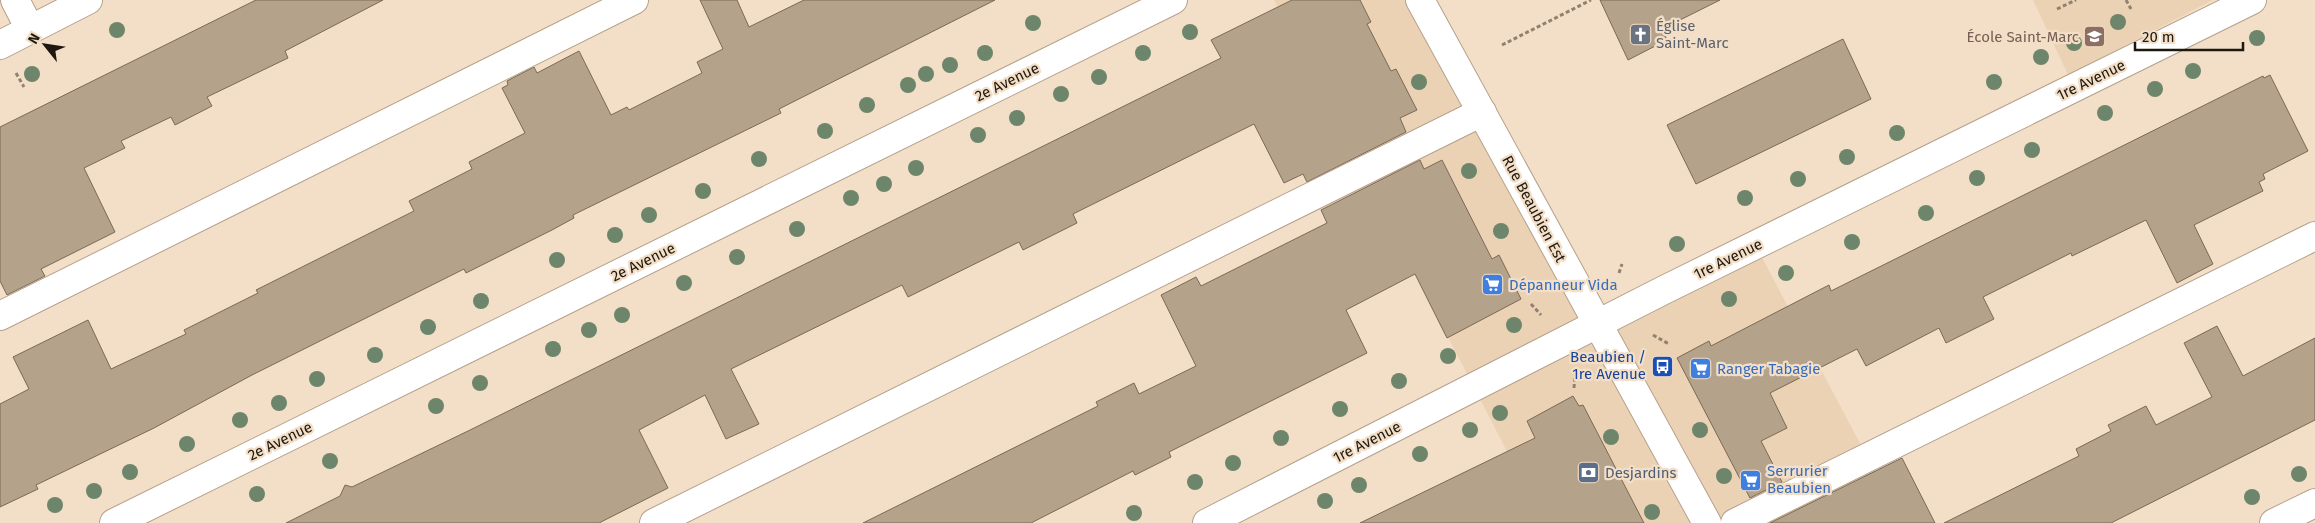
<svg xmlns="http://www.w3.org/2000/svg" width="2315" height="523" viewBox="0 0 2315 523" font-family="'Fira Sans',sans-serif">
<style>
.built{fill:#ecd2b5}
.building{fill:#b5a28b;stroke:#7b6954}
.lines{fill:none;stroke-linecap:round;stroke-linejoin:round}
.minor-casing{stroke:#b5a18b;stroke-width:30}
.path{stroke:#908271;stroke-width:3;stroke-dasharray:4 2.5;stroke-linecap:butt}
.minor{stroke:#fff;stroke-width:28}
.tree{fill:#6d856a}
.labels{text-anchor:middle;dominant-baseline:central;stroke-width:4.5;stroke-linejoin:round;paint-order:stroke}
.worship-label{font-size:15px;fill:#5b616d;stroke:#f3dfc7;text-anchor:start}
.education-label{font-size:15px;fill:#785e54;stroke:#f3dfc7;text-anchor:end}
.street-label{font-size:15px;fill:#1f180f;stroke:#f3dfc7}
.shop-label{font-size:15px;fill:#366cbe;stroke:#f3dfc7;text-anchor:start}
.transit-label{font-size:15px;fill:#164399;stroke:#f3dfc7;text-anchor:end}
.service-label{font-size:15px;fill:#4e5e75;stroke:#f3dfc7;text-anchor:start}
</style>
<rect width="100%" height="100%" fill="#f3dfc7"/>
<g class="built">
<path d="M1274,0H1419L1598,324L1756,246L1902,523H1544Z"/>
<path d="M2033,0H2213L2068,75Z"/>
</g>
<g class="building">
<path d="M256,0H383L285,51L288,58L207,97L212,106L175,125L171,117L121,141L125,148L84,168L115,232L41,269L45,276L7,295L0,281V127Z"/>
<path d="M700,0H737L749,27L804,0H995L779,109L781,113L573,215L574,218L552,230L466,273L464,269L252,375L154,428L36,485L38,489L0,507V404L29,389L13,357L88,320L111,369L186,334L184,330L258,293L256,290L414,211L409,201L472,169L469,162L525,133L502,88L508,85L507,81L534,67L537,73L579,51L611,115L627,107L629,110L702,73L697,62L723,49Z"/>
<path d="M1292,0H1360L1371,22L1367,24L1391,71L1396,69L1417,110L1400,118L1406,132L1307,182L1303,174L1284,183L1254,124L1073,214L1077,223L1023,250L1019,242L908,297L902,285L731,369L759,424L726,439L705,395L639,430L668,488L599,523H286L340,496L345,485L352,487L468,431L1221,58L1211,40Z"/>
<path d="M1600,0H1720L1662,29L1667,40L1628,60Z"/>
<path d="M1843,39L1871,99L1696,184L1667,125Z"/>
<path d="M2270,75L2308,151L2263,174L2265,179L2259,182L2263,191L2194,225L2213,264L2177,283L2146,220L2072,256L2071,253L1983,297L1994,319L1946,343L1939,328L1866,366L1857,349L1770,393L1787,428L1761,441L1782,482L1750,498L1677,358L1709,341L1711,346L1829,285L1831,291L2263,76L2264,78Z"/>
<path d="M1420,160L1424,169L1442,160L1492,259L1499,255L1521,299L1447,338L1415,274L1346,310L1367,353L1169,452L1171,457L1135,475L1133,471L1031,523H863L1098,406L1096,402L1134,383L1139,394L1196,366L1161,295L1196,277L1201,286L1327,223L1321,210Z"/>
<path d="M2217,326L2243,376L2315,338V420L2111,523H1944L2079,456L2076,449L2111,431L2108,425L2146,406L2156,425L2212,397L2184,343Z"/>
<path d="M1573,396L1579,406L1583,405L1644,523H1360L1535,438L1527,421Z"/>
<path d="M1902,458L1935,523H1770Z"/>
</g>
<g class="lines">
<defs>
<g id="minor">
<path d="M15,0L30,29"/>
<path d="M1420,0L1707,523"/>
<path d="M0,45L88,0"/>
<path d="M0,316L634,0"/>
<path d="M114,523L1173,0"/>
<path d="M654,523L1482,112"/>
<path d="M1207,523L1664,290L2252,0"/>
<path d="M1735,523L2315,236"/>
<path d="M2274,523L2315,503"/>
</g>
</defs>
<use href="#minor" class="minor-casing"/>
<g class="path">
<path d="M2126,0L2131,9"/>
<path d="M2057,9L2076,0"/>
<path d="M1502,45L1591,0"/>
<path d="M16,73L24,87"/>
<path d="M1619,273L1622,264"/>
<path d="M1531,304L1541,315"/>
<path d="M1653,335L1669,344"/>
<path d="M1574,388L1575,373"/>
</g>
<use href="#minor" class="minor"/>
</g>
<g class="tree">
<circle cx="2118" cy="22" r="8"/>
<circle cx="1033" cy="23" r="8"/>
<circle cx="117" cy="30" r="8"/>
<circle cx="1190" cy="32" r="8"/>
<circle cx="2257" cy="38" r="8"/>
<circle cx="2074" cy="43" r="8"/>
<circle cx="985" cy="53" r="8"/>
<circle cx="1143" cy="53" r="8"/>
<circle cx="2041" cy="57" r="8"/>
<circle cx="950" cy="65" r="8"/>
<circle cx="2193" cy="71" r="8"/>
<circle cx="32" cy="74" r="8"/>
<circle cx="926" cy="74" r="8"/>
<circle cx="1099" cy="77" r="8"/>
<circle cx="1419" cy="82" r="8"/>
<circle cx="1994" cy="82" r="8"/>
<circle cx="908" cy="85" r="8"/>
<circle cx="2155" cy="89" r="8"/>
<circle cx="1061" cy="94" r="8"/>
<circle cx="867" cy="105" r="8"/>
<circle cx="2105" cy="113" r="8"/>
<circle cx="1017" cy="118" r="8"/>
<circle cx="825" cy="131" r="8"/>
<circle cx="1897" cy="133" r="8"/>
<circle cx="978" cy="135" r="8"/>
<circle cx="2032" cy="150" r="8"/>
<circle cx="1847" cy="157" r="8"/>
<circle cx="759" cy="159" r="8"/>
<circle cx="916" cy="168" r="8"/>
<circle cx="1469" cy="171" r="8"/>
<circle cx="1977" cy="178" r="8"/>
<circle cx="1798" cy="179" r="8"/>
<circle cx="884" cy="184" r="8"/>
<circle cx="703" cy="191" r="8"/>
<circle cx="851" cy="198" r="8"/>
<circle cx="1745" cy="198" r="8"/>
<circle cx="1926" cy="213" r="8"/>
<circle cx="649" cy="215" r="8"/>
<circle cx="797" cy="229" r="8"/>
<circle cx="1501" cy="231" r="8"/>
<circle cx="615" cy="235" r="8"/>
<circle cx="1852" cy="242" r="8"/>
<circle cx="1677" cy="244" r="8"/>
<circle cx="737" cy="257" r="8"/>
<circle cx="557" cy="260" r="8"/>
<circle cx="1786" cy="273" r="8"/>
<circle cx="684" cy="283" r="8"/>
<circle cx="1729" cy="299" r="8"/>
<circle cx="481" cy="301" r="8"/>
<circle cx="622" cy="315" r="8"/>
<circle cx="1514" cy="325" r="8"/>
<circle cx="428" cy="327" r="8"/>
<circle cx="589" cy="330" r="8"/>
<circle cx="553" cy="349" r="8"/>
<circle cx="375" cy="355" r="8"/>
<circle cx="1448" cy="356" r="8"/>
<circle cx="317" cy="379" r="8"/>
<circle cx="1399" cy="381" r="8"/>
<circle cx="480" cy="383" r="8"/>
<circle cx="279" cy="403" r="8"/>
<circle cx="436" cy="406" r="8"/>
<circle cx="1340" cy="409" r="8"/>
<circle cx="1500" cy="413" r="8"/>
<circle cx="240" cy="420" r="8"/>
<circle cx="1470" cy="430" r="8"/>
<circle cx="1700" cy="430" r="8"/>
<circle cx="1611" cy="437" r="8"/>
<circle cx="1281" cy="438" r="8"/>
<circle cx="187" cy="444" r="8"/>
<circle cx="1420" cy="454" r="8"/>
<circle cx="330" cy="461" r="8"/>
<circle cx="1233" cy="463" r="8"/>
<circle cx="130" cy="472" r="8"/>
<circle cx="2299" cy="474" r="8"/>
<circle cx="1724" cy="476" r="8"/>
<circle cx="1195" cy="482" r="8"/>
<circle cx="1359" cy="485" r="8"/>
<circle cx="94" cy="491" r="8"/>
<circle cx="257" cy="494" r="8"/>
<circle cx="2252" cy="497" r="8"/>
<circle cx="1325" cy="501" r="8"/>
<circle cx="55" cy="505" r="8"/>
<circle cx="1652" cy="512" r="8"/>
<circle cx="1134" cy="513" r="8"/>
</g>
<defs>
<symbol id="church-square" viewBox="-11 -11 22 22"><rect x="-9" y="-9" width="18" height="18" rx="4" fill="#6b7280" stroke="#f3dfc7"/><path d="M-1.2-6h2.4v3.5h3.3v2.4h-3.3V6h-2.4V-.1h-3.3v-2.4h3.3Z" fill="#fff"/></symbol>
<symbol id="school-square" viewBox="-11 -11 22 22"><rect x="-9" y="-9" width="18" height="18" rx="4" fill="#8d6e63" stroke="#f3dfc7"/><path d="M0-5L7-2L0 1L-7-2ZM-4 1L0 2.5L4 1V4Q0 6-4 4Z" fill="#fff"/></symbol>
<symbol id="supermarket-square" viewBox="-11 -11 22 22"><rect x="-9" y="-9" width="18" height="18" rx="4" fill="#3f7fe0" stroke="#f3dfc7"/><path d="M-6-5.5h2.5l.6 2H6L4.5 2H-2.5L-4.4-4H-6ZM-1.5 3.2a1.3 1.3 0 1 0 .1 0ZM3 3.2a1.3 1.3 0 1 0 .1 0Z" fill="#fff"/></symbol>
<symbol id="bus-square" viewBox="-11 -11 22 22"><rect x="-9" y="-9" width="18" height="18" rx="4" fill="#1a4fb4" stroke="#f3dfc7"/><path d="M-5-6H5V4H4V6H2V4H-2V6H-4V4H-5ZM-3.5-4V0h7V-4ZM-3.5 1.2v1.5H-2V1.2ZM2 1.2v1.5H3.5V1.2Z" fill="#fff"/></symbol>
<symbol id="bank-square" viewBox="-11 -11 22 22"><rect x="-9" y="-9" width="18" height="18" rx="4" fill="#5c6f8a" stroke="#f3dfc7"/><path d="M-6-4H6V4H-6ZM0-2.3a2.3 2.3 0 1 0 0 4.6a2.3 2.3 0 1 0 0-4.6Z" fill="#fff"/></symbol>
</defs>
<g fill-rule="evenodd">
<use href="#church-square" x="1628" y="22" width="25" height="25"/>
<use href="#school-square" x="2082" y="24" width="25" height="25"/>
<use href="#supermarket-square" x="1480" y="272" width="25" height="25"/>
<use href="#bus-square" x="1650" y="354" width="25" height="25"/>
<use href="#supermarket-square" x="1688" y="356" width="25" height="25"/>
<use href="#bank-square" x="1576" y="460" width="25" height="25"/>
<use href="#supermarket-square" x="1738" y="468" width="25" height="25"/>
</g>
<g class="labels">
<g class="worship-label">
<text x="1656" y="26">Église<tspan x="1656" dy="17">Saint-Marc</tspan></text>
</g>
<g class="education-label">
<text x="2079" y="37">École Saint-Marc</text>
</g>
<g class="street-label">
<text transform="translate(2091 80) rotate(-26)">1re Avenue</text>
<text transform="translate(1007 82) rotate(-26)">2e Avenue</text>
<text transform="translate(1534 209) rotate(62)">Rue Beaubien Est</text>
<text transform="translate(1728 259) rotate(-26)">1re Avenue</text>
<text transform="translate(643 262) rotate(-26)">2e Avenue</text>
<text transform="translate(280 441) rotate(-26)">2e Avenue</text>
<text transform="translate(1367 442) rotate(-27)">1re Avenue</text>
</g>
<g class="shop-label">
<text x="1509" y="285">Dépanneur Vida</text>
<text x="1717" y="369">Ranger Tabagie</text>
<text x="1767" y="471">Serrurier<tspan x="1767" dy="17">Beaubien</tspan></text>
</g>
<g class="transit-label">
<text x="1646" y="357">Beaubien /<tspan x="1646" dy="17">1re Avenue</tspan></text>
</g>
<g class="service-label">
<text x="1605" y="473">Desjardins</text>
</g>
</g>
<g transform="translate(45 45) rotate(300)" stroke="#f3dfc7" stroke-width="4" paint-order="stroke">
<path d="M0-4L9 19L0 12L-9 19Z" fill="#1f180f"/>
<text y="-8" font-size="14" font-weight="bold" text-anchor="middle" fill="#1f180f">N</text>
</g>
<path d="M2135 42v8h108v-8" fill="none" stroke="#1f180f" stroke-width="2.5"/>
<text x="2142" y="42" font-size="15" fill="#1f180f" stroke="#f3dfc7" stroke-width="4" paint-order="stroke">20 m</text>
</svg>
